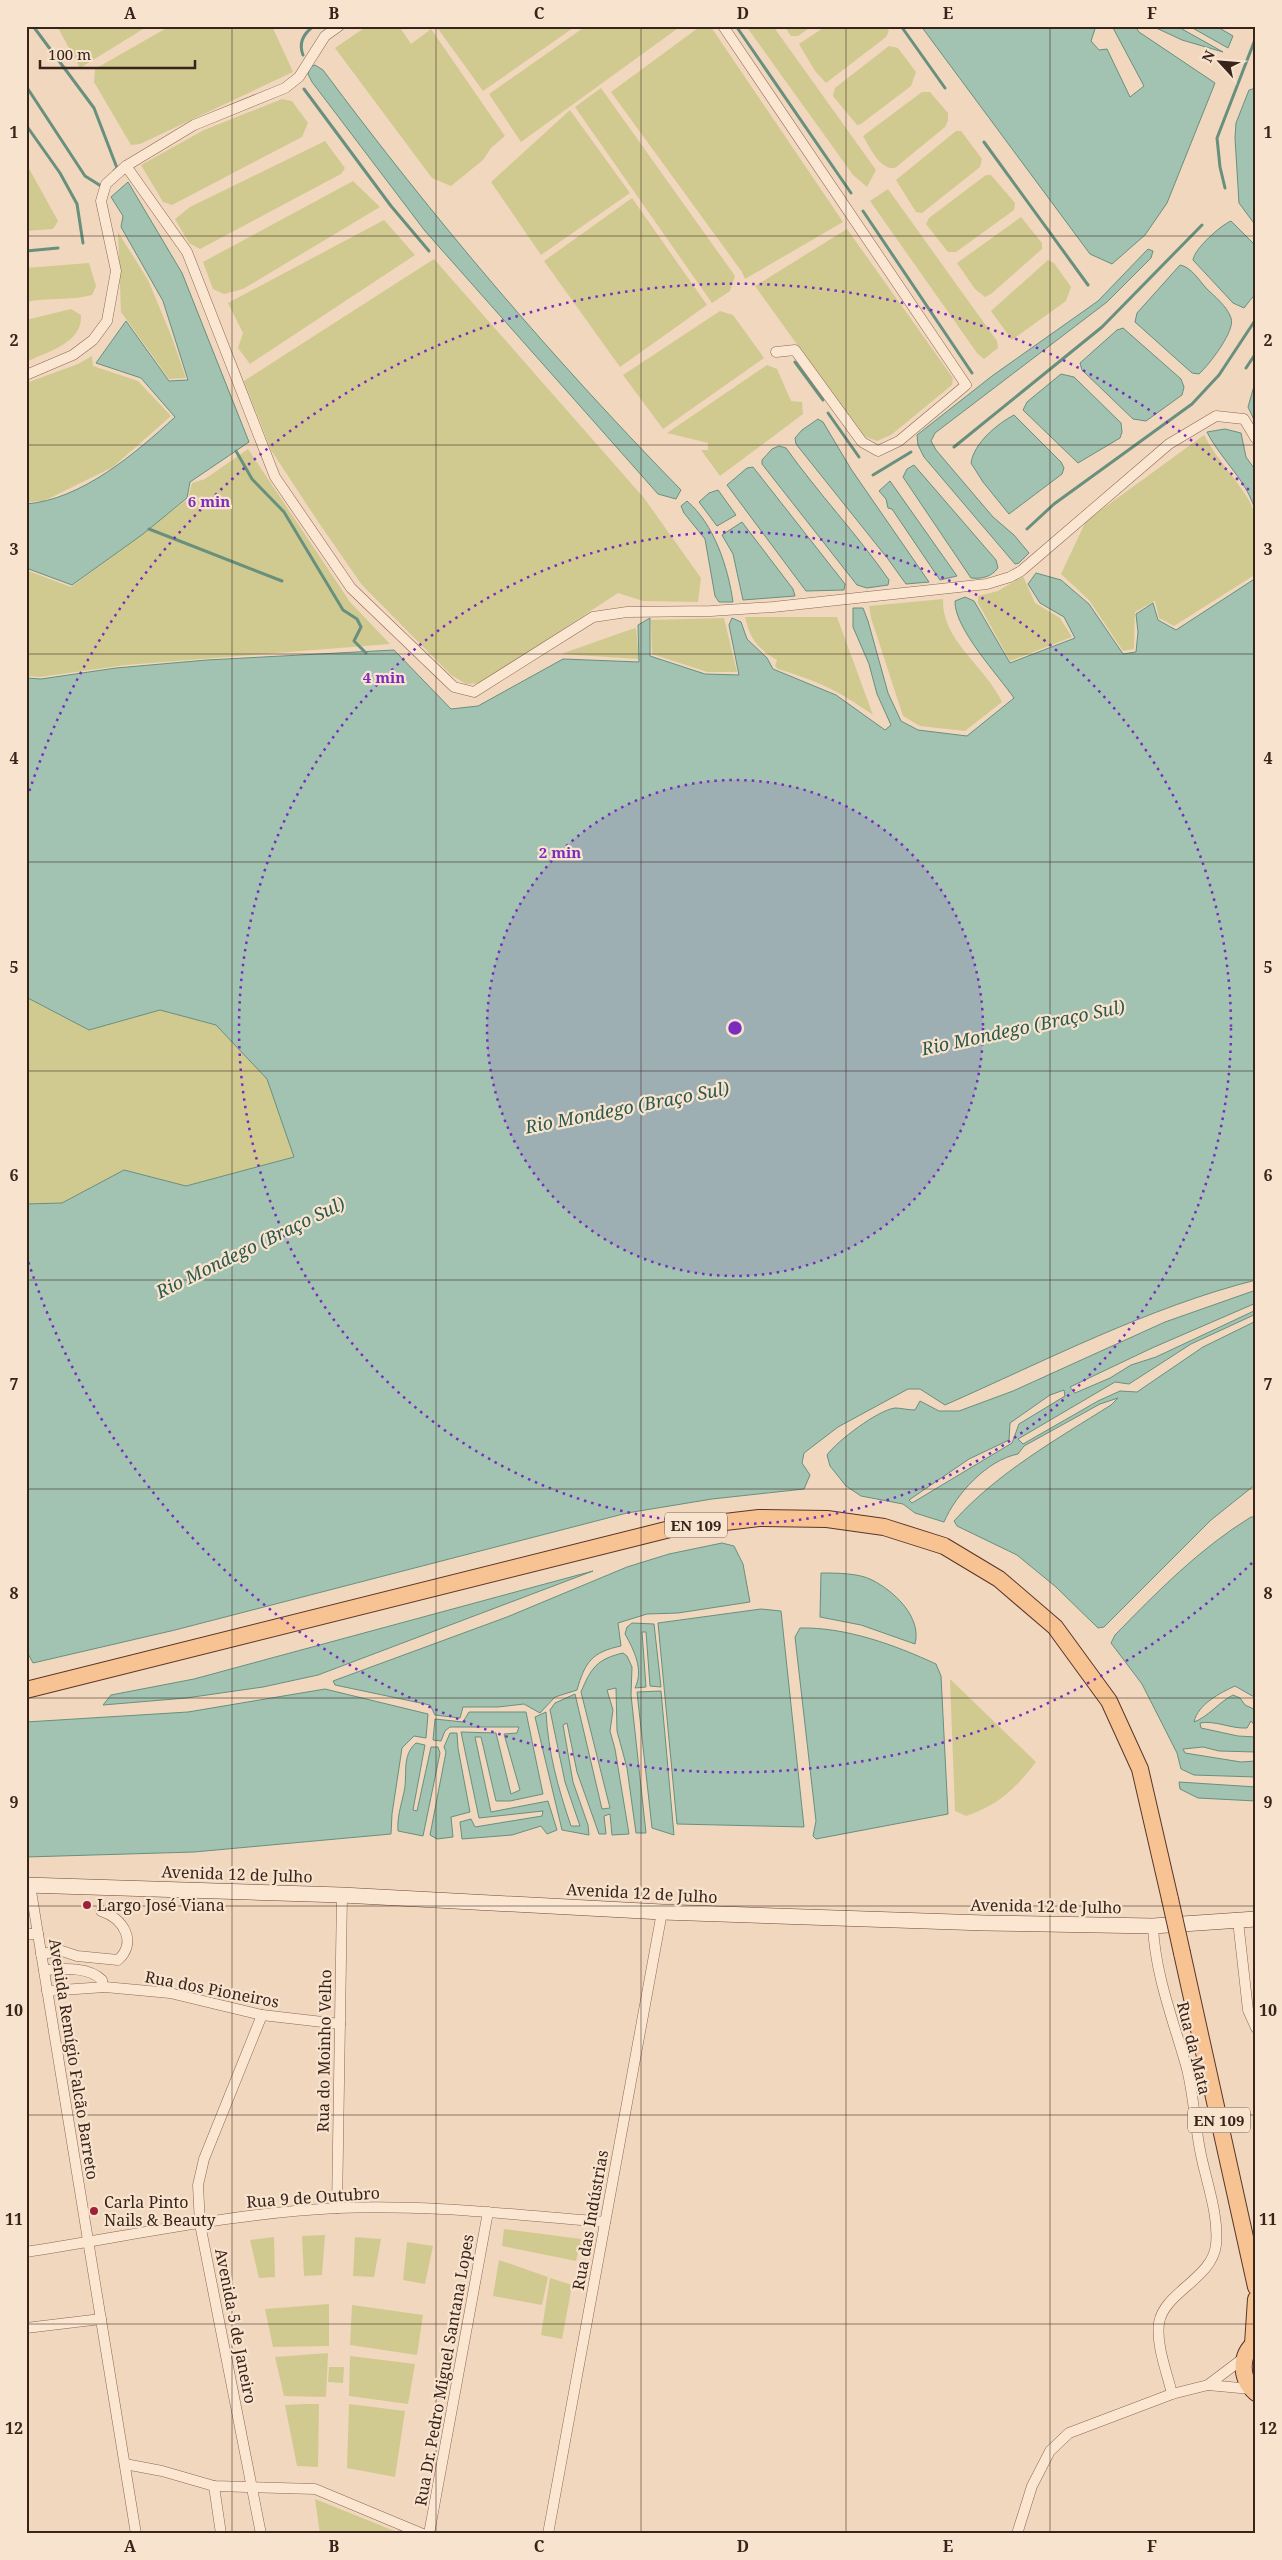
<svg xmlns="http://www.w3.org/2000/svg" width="1282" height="2560" viewBox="0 0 1282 2560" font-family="'Noto Serif',serif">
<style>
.green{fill:#d0ca91}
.water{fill:#a2c2b2;stroke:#68907e;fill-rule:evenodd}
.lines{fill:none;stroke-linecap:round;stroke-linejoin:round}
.stream{stroke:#68907e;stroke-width:3}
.street-casing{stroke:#8a6755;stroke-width:11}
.secondary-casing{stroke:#6c4839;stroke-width:16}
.primary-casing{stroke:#58362a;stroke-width:18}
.street{stroke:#fbe6d2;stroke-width:10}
.secondary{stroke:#fbe6d2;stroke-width:15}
.primary{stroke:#f8c392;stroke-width:16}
.primary-bridge-casing{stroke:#58362a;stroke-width:18;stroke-linecap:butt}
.primary-bridge{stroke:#f8c392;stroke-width:16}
.grid{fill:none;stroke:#39241b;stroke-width:1;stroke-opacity:0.55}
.ring{fill:none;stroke:#7b2cbf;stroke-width:2.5;stroke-dasharray:2.5 5}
.poi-dot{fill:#9e213b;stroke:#f8e3ce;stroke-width:2}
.labels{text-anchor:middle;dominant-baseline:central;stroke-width:4.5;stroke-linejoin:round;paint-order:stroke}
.shield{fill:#f8e3ce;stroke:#725d51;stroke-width:1}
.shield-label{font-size:15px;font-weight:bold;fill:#39241b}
.street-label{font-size:16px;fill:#39241b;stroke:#f8e3ce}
.poi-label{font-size:16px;fill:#39241b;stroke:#f8e3ce;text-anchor:start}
.water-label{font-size:18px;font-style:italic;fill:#295a4d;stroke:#f8e3ce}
.centre{fill:#7b2cbf;stroke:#f8e3ce;stroke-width:2.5}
.ring-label{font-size:15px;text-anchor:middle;font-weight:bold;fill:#7b2cbf;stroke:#f8e3ce;stroke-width:4.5;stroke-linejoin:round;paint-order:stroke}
.neatline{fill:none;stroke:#39241b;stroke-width:2}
.grid-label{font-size:16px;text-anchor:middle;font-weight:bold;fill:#39241b}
</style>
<rect width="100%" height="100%" fill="#f1d7be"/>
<g class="green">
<path d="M57,26H148L80,68Z"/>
<path d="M170,26H272L293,72L140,144L131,145L94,82L95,69Z"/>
<path d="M367,26H399L411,44L431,29L505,136L491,148L483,160L451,186L432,178L335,48Z"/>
<path d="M436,26H576L483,91Z"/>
<path d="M586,26H681L521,142L489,94Z"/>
<path d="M746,26H773L876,170L867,187L853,175Z"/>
<path d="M784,26H812L798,36H791Z"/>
<path d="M826,26H885L889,31L886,37L826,83L815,71L799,44Z"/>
<path d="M711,27L843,222L745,279L742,272L611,92L698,28Z"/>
<path d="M889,46L898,48L916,72L911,86L861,124L857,125L833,96L835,88Z"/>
<path d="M601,88L735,276L730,291L712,303L575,107Z"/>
<path d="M922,92H930L948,113V121L945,127L895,168C879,170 870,147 863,136Z"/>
<path d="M282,99L292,101L308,123L302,137L172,205L163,202L141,165L204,130Z"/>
<path d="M570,110L630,193L541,255L491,182Z"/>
<path d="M956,131H961L982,159L980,167L922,213L916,212L896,180Z"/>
<path d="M325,141L345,168L341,174L200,249L189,243L175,219L190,207Z"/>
<path d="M26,163L58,221L53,229L26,231Z"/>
<path d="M986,175H991L1015,203L1014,210L956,252H948L926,224L929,218Z"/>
<path d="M353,181L380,207L243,289L224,294L213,289L203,262Z"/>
<path d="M888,189L997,341L998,348L984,359L977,353L870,201Z"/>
<path d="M632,198L707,305L620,367L544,261Z"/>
<path d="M1021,217L1042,243V249L991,294L985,297L975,289L957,263Z"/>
<path d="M384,220L415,255L250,364L238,348L243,333L228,303Z"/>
<path d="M847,229L953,378L952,385L891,435L877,441L863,436L755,286Z"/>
<path d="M118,232L148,280L171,335L186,378L169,379L121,312Z"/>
<path d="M434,259L644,498L701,578L698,602L643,601L618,593L481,683L466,684L451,675L362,585L319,523L271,450L244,381Z"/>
<path d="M1048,260L1054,263L1071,287L1066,301L1012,340L991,311Z"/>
<path d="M89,263L96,286L92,295C70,301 48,297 26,302V268Z"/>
<path d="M71,309L81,315C83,343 47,352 26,362V320Z"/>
<path d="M720,311L733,315L764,358L663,429L623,375Z"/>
<path d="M92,356L93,366L138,381L171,416L113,467L44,501L26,502V383L78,364Z"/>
<path d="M767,365L777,369L791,401L802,402L803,414L720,476L701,450H708V443L667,433Z"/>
<path d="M1204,435C1217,460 1236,478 1250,502C1258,515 1256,557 1256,574L1174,626L1159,618L1155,601L1135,612L1134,649L1123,651L1089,600L1061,574L1086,521Z"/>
<path d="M248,449L350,602L390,644L126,665L40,677L26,676V570L71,587L188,499L192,483L205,479Z"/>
<path d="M1023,576L1035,603L1060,618L1072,637L1010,661L978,603V596L998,591Z"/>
<path d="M943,599C941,640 986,667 1002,702L965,731L920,726L903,716L871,618L869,606Z"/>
<path d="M745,617H837L873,715C839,691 818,681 778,669L775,666L777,660C757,648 750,639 745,617Z"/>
<path d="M724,618L737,672H707L652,654L651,620Z"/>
<path d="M636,628L639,659L561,654L629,630Z"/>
<path d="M26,997L89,1030L160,1010L216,1025L267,1079L294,1157L186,1186L124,1170L62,1203L26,1204Z"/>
<path d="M950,1679L1036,1762C1015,1789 999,1805 966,1816L955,1811Z"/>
<path d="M504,2229L581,2239L576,2261L502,2246Z"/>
<path d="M325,2235L322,2275L304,2276L302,2236Z"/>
<path d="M274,2237L275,2277L259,2278L250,2240Z"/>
<path d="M355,2237L381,2239L374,2277L353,2276Z"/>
<path d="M407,2242L433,2246L425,2284L403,2280Z"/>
<path d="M499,2260L548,2277L542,2305L493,2296Z"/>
<path d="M550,2278L572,2285L562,2339L541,2335Z"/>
<path d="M329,2304V2346L273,2347L265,2309Z"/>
<path d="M352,2305L423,2315L417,2355L350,2345Z"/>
<path d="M328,2353L326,2397L284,2396L275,2357Z"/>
<path d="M350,2356L415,2364L408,2404L349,2396Z"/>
<path d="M329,2367H344L343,2383L328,2382Z"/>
<path d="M304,2404H319L318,2467L297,2466L285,2405Z"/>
<path d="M349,2404L405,2411L395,2477L347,2468Z"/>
<path d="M315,2499L397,2532L399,2528L409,2534H320Z"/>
</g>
<g class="water">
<path d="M921,26H1093L1095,29L1091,41L1099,50L1107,49L1130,97L1144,86L1112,26H1135L1139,32L1215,83L1167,203L1145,235L1112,264L1090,254Z"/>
<path d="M1152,26H1183L1182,29L1223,52L1182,40Z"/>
<path d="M1189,26H1216L1233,36L1228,48Z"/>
<path d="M315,65L323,70C433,218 552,358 681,490L676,499L658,494L425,231L312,82L308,74L310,67Z"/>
<path d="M1256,88V226L1239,203L1235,138L1236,123L1249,90Z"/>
<path d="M128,182L182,273L249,442L190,482L187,498L143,534L72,585L26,568V504C81,500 136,453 175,417L141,378L96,363L126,321L169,381L188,380L163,301L121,227L123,216L111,197Z"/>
<path d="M1231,221L1256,246V293L1244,308L1233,303L1193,260C1194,249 1221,225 1231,221Z"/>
<path d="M1148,249L1153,251L1151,258L1107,302L935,433L931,441L936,450L993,517L1014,535L1029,553L1019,563L1015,564L924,457L918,445L917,435L992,376L1098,301Z"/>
<path d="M1180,265C1191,267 1199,280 1206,288C1214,296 1227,306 1231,318C1236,330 1209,365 1199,374L1192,373L1135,322L1137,313Z"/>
<path d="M1123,328L1181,379L1184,387L1182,395L1146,421L1133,419L1082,370L1080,363L1117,330Z"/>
<path d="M1061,374L1074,377L1121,423L1122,432L1120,438L1078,463L1023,410L1027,402Z"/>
<path d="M1254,386H1256V424L1248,407Z"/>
<path d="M1014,415L1061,462L1064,468L1062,474L1009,514L983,482L971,463C974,443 997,424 1014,415Z"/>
<path d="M818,419L823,422L851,469L929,582L906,584L888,559L796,444L795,438L802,430Z"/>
<path d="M1225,429L1241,433L1246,457L1256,471V514C1249,482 1221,460 1207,432Z"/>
<path d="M779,446L786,448C818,493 857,534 889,580L888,585L867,588L857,585L762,464V460L772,449Z"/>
<path d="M914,465L996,560L998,568C991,577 982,579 971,578L903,477L907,469Z"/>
<path d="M753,467L845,584L844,590L806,591L727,485L747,468Z"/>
<path d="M890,481L957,576L940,580L892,509L888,508L886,499L879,491Z"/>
<path d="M718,490L736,515L717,526L699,502L709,493Z"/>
<path d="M687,501C714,524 728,567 733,602H719L715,596L705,539L684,513L681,506Z"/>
<path d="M742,522L793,589L795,596L743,600L733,554L722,535Z"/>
<path d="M1036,573L1061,580L1089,604L1123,654L1136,652L1138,632L1136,614L1153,603L1158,620L1176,630L1256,578V1280C1149,1307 1045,1361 945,1405L920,1389H908L838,1427L804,1453L802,1463L810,1475L804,1489L712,1499L627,1513L175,1630L33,1663L26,1650V1204L62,1203L124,1170L186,1186L294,1157L267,1079L216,1025L160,1010L89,1030L26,997V678L41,679L116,668L207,660L394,650L451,709L478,706L563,659L639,662L638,625L650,618V656L705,674L739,675L729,625L732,618L741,622L747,639L767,658L773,669L836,695L885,730L891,725L877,694L869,664L853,627V608H863L868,621L888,693L901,721L918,730L967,736L1014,698C998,675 954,628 955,601L965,597L974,601L1010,663L1075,638L1064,617L1040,603L1028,584Z"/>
<path d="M1256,1290V1303L1152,1348L1070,1387L1075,1393L1110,1378L1131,1365L1156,1357L1256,1310V1314L1191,1344L1129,1384L1115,1382L1018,1439L1023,1444L1098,1401L1120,1391L1137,1392L1203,1347L1256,1321V1484L1211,1520L1104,1627L1098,1628L1056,1587L1017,1555L957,1526L954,1521C997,1473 1057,1439 1111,1405L1118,1398L1100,1404L1024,1446L1018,1454C987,1460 956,1494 944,1522L915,1513L903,1504L861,1496L846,1486L830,1466L827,1455C837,1441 878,1410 895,1408C901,1408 908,1410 915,1410L920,1401L939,1411H959L1013,1391L1165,1322ZM1064,1390L1065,1396L1019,1424L1012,1443L912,1503L909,1500L969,1459L1009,1440L1010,1423L1050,1395Z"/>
<path d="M1251,1517H1256V1698L1235,1686C1220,1693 1198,1704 1194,1722C1208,1717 1219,1702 1233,1695L1240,1698L1245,1705L1256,1710V1727L1251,1721L1247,1728C1231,1729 1215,1720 1200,1723L1201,1728L1238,1736L1256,1737V1752L1219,1751L1203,1747L1183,1749L1185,1753L1241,1762L1256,1761V1777L1194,1775L1181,1769L1177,1753L1142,1684L1111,1643L1115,1635C1158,1591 1199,1549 1251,1517Z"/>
<path d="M722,1543L734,1546L743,1564L750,1602L678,1613L647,1614L618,1623L621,1646C592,1652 585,1662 577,1690L555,1697L540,1713L524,1704L498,1707H463L460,1718L435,1715L430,1705L335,1685L333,1681L507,1617L627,1567L669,1554Z"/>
<path d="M593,1571L318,1675L263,1687L186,1698L103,1705L111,1695L194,1679Z"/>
<path d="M821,1573C836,1573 859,1573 872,1580C894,1591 922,1617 915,1644L861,1625L820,1617Z"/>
<path d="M761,1609L781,1611L804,1827L677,1824L658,1623Z"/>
<path d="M632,1623L654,1624L661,1687L650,1686L646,1632H642L646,1687L635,1688C644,1670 634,1650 625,1634L627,1627Z"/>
<path d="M800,1628C846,1627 895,1645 936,1664L941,1676L948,1814L816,1839L813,1836L816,1821L795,1637Z"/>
<path d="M623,1653L627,1656L632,1667L631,1695L646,1833H636L627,1768L617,1731L616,1688L607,1690L613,1710L610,1731L615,1749L629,1834L612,1835L610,1814L604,1816L606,1834H599L577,1772L567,1723L563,1725L573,1782L588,1825L589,1835L562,1830L535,1717L546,1712C548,1752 558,1788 571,1826H580L565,1782L550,1710L555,1703L575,1694L602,1809L610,1808L581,1692C591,1668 597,1659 623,1653Z"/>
<path d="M325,1689L428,1714L426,1738L414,1736L402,1748L392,1814L391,1834L194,1852L26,1857V1722L188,1712Z"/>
<path d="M661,1691L674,1835L652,1828L637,1692Z"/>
<path d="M469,1712H526L543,1794L510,1801H496L481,1737H475L491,1812L548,1801L557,1830L547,1834L541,1826L512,1835L462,1839L460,1822L471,1819L475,1827L542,1816L543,1811L479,1818L461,1732L496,1733L511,1794L520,1790L504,1734L517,1733L519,1727H450L445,1731L441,1741L433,1740L435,1719L463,1722Z"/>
<path d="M450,1733H457L458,1748L470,1812L451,1817L453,1837L437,1839L430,1835L446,1752L444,1747Z"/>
<path d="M416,1743L425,1745L413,1810L417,1811L431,1747H438L440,1753L423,1836L398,1831C397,1817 401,1806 404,1792C408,1775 401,1756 416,1743Z"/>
<path d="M1179,1782L1256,1787V1801L1198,1798L1180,1789Z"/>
</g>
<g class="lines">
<g class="stream">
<path d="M33,26L94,108L117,168L114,171"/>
<path d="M736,26L851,193"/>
<path d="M901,26L945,88"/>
<path d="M303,55C298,42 304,33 314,26"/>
<path d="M26,86L85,176L101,186L103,183"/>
<path d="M304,89L391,206L429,251"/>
<path d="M26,125L60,173L77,204L83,243"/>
<path d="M984,142L1088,285"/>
<path d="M1225,188L1220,167L1217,138L1256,37"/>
<path d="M863,211L972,373"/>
<path d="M26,251L58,248"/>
<path d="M795,362L823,400"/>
<path d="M1246,368L1256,353"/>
<path d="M828,413L859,457"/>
<path d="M954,447L1102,327L1202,225"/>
<path d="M236,451L252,479L284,512L343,610L357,619L361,627L354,641L366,653"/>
<path d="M873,475L911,452"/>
<path d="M149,529L282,581"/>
<path d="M1027,529L1054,504L1192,404L1219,375L1256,319"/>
</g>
<defs>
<g id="street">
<path d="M723,26L966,385L899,441L878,451L862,442L795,350L776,352"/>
<path d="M126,166L194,125L285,88L299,77L325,36L339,26"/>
<path d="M26,375L73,355L93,340L107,321L116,271L101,201L106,184L126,166L187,252L275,477L351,588L454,687L474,692L593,617L627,612L711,611L773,607L987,584L1010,577L1021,571L1169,444L1216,416L1244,419L1256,439"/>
<path d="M30,1885L136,2534"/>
<path d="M1238,1921L1248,2010L1256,2028"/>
<path d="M1153,1926C1155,1975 1174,2022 1187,2069C1194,2097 1195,2127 1201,2155C1207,2184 1219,2216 1216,2245C1212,2279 1164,2292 1159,2323C1156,2346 1167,2372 1172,2394"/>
<path d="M26,1934H38"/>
<path d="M41,1954L62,1951L77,1956L118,1960C138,1942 123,1918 101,1911"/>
<path d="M44,1970C63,1969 88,1966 102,1980V1987"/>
<path d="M47,1991L105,1987L170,1993L262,2015L340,2024"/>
<path d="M337,2208L342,1895"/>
<path d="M26,2252C129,2236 233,2213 337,2208C426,2204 516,2215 605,2222"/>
<path d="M26,2328L101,2319"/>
<path d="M1208,2385L1245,2357"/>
<path d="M125,2464L162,2471L214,2486L315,2489L423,2534"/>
<path d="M214,2486L221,2534"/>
<path d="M261,2534L200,2224L198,2185L204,2159L262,2015"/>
<path d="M429,2534L488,2212"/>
<path d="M548,2534L662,1912"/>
<path d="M1017,2534L1032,2486L1050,2451L1069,2433L1172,2394L1208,2385L1251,2389"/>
</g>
<path id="secondary" d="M26,1885L342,1895L662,1912L985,1923L1153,1926L1256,1919"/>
<g id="primary">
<path d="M26,1690L674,1528L759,1518L827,1519L884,1527L944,1546L999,1579L1055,1627L1109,1701L1140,1769L1170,1899"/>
<path d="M1182,1953L1256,2287"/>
<path d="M1256,2342C1239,2355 1240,2379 1256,2393"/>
<path d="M1253,2344L1256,2299"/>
</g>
</defs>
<use href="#street" class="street-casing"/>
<use href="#secondary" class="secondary-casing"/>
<use href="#primary" class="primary-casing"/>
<use href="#street" class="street"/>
<use href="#secondary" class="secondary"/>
<use href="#primary" class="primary"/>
<defs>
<path id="primary-bridge" d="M1170,1899L1182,1953"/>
</defs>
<use href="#primary-bridge" class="primary-bridge-casing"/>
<use href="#primary-bridge" class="primary-bridge"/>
</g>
<path class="grid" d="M232,26V2534M436,26V2534M641,26V2534M846,26V2534M1050,26V2534M26,236H1256M26,445H1256M26,654H1256M26,862H1256M26,1071H1256M26,1280H1256M26,1489H1256M26,1698H1256M26,1906H1256M26,2115H1256M26,2324H1256"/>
<circle cx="735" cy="1028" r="248" fill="#7b2cbf" fill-opacity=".12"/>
<g class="ring">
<circle cx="735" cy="1028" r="248"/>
<circle cx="735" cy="1028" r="496"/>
<path d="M1252 1563A744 744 0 0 1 27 1258M27 798A744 744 0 0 1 1252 493"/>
</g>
<g class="poi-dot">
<circle cx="87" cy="1905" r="5"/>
<circle cx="94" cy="2211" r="5"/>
</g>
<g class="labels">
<g class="shield">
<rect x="665" y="1512.5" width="62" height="25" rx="4"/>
<rect x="1188" y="2107.5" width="62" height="25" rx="4"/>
</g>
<g class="shield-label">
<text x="696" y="1525">EN 109</text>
<text x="1219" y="2120">EN 109</text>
</g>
<g class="street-label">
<text transform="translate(237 1874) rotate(2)">Avenida 12 de Julho</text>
<text transform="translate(642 1893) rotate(3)">Avenida 12 de Julho</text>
<text transform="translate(1046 1906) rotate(1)">Avenida 12 de Julho</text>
<text transform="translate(212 1989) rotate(11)">Rua dos Pioneiros</text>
<text transform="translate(1194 2048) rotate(76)">Rua da Mata</text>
<text transform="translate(324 2051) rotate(-89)">Rua do Moinho Velho</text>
<text transform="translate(74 2059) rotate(81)">Avenida Remígio Falcão Barreto</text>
<text transform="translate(313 2197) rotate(-4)">Rua 9 de Outubro</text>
<text transform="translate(590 2220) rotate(-80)">Rua das Indústrias</text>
<text transform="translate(236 2326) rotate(79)">Avenida 5 de Janeiro</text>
<text transform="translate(444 2370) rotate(-80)">Rua Dr. Pedro Miguel Santana Lopes</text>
</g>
<g class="poi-label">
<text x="97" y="1905">Largo José Viana</text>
<text x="104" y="2202">Carla Pinto<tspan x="104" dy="18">Nails &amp; Beauty</tspan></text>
</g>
<g class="water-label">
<text transform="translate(1023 1027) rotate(-12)">Rio Mondego (Braço Sul)</text>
<text transform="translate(627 1107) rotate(-11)">Rio Mondego (Braço Sul)</text>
<text transform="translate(250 1247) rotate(-26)">Rio Mondego (Braço Sul)</text>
</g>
</g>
<circle cx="735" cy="1028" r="8" class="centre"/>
<g class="ring-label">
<text x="209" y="507">6 min</text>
<text x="384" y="683">4 min</text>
<text x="560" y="858">2 min</text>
</g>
<rect width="1282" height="2560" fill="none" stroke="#f8e3ce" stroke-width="55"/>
<g transform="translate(1220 62) rotate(296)" stroke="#f8e3ce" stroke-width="4" paint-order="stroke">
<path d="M0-4L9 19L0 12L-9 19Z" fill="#39241b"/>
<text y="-8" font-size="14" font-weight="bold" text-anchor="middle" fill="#39241b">N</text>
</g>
<path d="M40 60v8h155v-8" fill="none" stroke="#39241b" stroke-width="2.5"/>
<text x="48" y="60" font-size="15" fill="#39241b" stroke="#f8e3ce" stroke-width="4" paint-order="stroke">100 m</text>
<rect x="28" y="28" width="1226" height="2504" class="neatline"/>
<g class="grid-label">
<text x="130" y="19">A</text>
<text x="334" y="19">B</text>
<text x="539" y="19">C</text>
<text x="743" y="19">D</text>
<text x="948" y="19">E</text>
<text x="1152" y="19">F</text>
<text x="14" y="138">1</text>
<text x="1268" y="138">1</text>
<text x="14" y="346">2</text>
<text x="1268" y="346">2</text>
<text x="14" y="555">3</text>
<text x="1268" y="555">3</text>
<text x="14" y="764">4</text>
<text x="1268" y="764">4</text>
<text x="14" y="973">5</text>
<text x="1268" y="973">5</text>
<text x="14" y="1181">6</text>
<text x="1268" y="1181">6</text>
<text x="14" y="1390">7</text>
<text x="1268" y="1390">7</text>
<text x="14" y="1599">8</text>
<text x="1268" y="1599">8</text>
<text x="14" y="1808">9</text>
<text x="1268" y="1808">9</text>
<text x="14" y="2016">10</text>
<text x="1268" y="2016">10</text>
<text x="14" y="2225">11</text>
<text x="1268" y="2225">11</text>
<text x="14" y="2434">12</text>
<text x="1268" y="2434">12</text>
<text x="130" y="2552">A</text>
<text x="334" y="2552">B</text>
<text x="539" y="2552">C</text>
<text x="743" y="2552">D</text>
<text x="948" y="2552">E</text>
<text x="1152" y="2552">F</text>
</g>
</svg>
